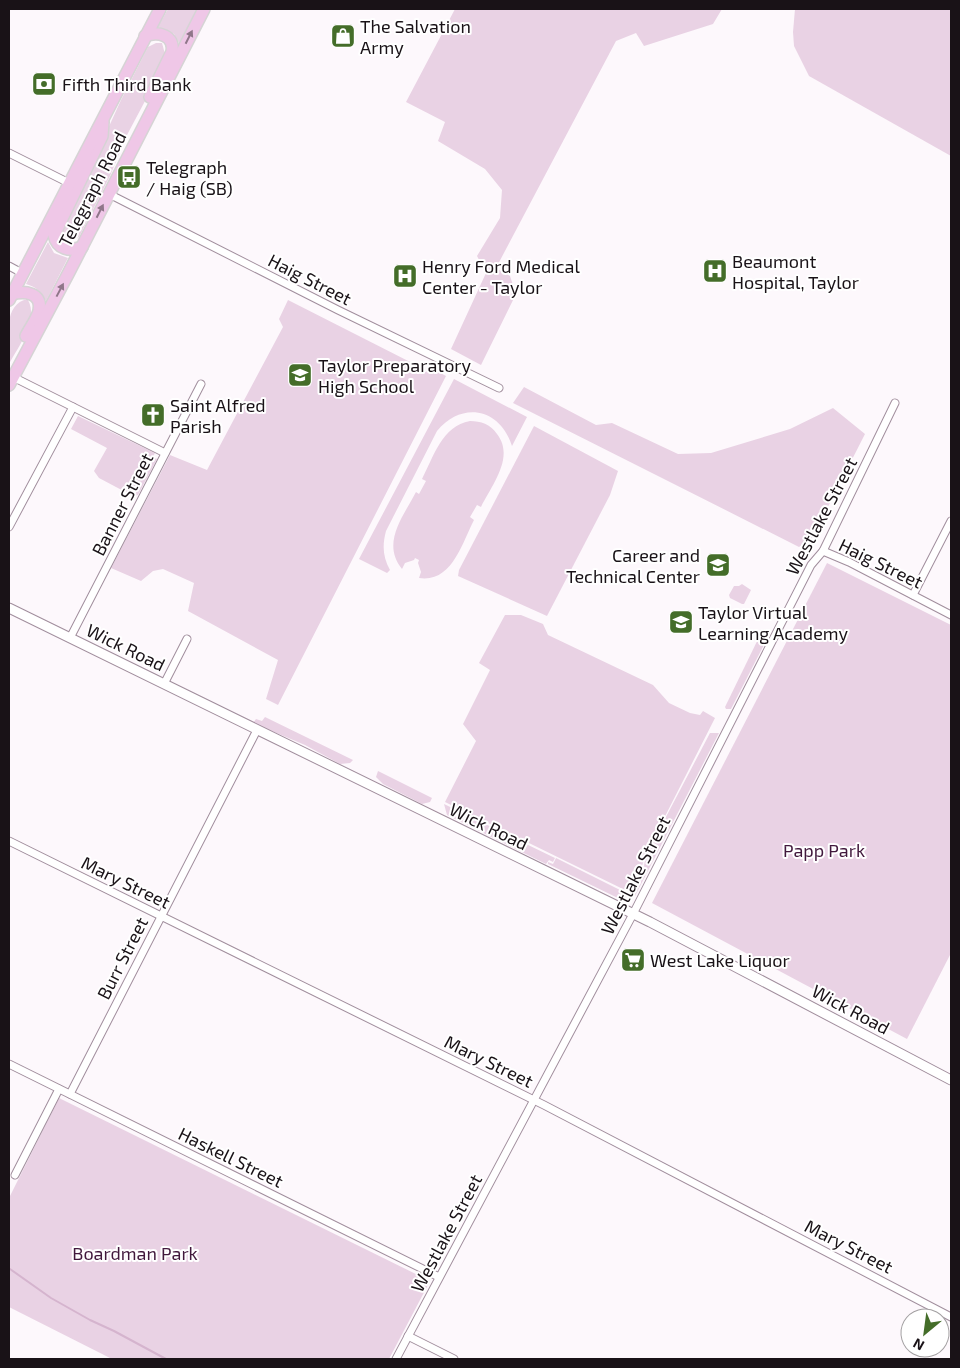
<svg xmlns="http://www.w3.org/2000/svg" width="960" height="1368" viewBox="0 0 960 1368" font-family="'Exo 2',sans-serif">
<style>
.green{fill:#e9d2e4}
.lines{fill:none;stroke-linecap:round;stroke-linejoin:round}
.stream{stroke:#d5b4ce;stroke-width:2}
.minor-casing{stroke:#a18e9d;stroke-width:9}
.tertiary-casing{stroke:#a18e9d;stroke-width:11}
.primary-casing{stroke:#d6d4d5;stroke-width:14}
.minor{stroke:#fff;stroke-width:7}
.tertiary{stroke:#fff;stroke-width:9}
.primary{stroke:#efc7e7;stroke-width:11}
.oneway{fill:#8f7689}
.labels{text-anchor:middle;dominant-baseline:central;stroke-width:4;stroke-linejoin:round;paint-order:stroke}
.poi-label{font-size:18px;fill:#191217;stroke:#fff;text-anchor:start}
.street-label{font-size:18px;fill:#191217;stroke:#fff}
.park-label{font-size:18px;fill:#41183c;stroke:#fff}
</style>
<rect width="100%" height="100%" fill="#fdf8fc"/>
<g class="green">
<path d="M168,9H197L179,43L174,34L158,27Z"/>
<path d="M455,9H722L713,24L644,46L636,33L616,41L496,268L510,276L516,294L481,365L451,349L486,273L477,256L500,218L502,190L485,169L438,141L445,122L406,102Z"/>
<path d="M795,9H951V156L809,76L794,46L793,32Z"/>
<path d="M156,43H162L165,54L162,69L127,135L110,176L79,237L71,242L65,241L62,230L121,100L148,47Z"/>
<path d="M48,242L54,253L68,258L46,301C41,291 36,287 26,284Z"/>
<path d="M24,300H28C39,320 18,347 9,364C9,344 2,308 24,300Z"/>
<path d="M288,300L422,368L420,374L433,369L446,376L278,705L266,699L278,660L188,611L194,583L163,569L153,571L141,581L111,568L170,455L207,470L283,327L279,319Z"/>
<path d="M454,379L527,417L512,446C500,408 462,401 437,431L386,531C382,546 383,557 390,570L387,573L359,559Z"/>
<path d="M524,387L596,425L612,423L678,454L711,453L790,429L833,408L865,434L812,538L799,547L513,403Z"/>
<path d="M78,416L155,453L153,457L157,459L138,495L134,496L136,492L135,491L133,496L99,478L94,471L107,448L71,429Z"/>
<path d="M470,421C481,421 490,424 497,434C515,457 492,485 481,507L477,505L470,517L474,520C462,543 452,583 419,578L421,572L418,563L419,560L415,558L414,560L405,563L402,569C381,543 403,517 416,492L419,494L426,481L422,479C434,456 442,426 470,421Z"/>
<path d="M534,426L618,471L610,495L547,616L458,576L459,570Z"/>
<path d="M827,563L951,625V953L907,1039L652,903Z"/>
<path d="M742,584L751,590L744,604H742L730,598L729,595L734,586H739Z"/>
<path d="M505,615H521L543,624L548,635L653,685L669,703L690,713L700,715L703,711L715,718L655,836C646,845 646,855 642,866C639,875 633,884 629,892L445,802L476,741L463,724L490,670L479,663Z"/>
<path d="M763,629H766L770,633L731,709H726L725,707Z"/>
<path d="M265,717L353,760L350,763L340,764L305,745L253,723L256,719L262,721Z"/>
<path d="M710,733H719L635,896L630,893L644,866L646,855Z"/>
<path d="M378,771L432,798L430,802L422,804L383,784L376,777Z"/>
<path d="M444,804L555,858L553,862L549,860L546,864L447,815Z"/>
<path d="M556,858L628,894L624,901L548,864V862L553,864Z"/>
<path d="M59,1098L430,1281L389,1359H112L9,1307V1198Z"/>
</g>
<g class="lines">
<path class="stream" d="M10,1269L51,1298L90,1320L114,1331L166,1359"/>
<defs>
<g id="minor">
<path d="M9,153L69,183"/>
<path d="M109,194L338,310L499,388"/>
<path d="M9,266L22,273"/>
<path d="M13,377L165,453"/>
<path d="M9,527L73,407"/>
<path d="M823,551L849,562L951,615"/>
<path d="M913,595L951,521"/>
<path d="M70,638L201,384"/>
<path d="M164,684L187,639"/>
<path d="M9,841L544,1105L951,1317"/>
<path d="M9,1064L439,1277"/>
<path d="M70,1094L257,730"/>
<path d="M15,1175L59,1089"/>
<path d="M408,1336L454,1359"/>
<path d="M396,1359L633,914L811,565L823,551L895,403"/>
</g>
<path id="tertiary" d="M9,608L650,922L951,1080"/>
<g id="primary">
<path d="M145,36C158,31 175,35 172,52L150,97"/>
<path d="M82,247C70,252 57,249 54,235L102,136L103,122"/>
<path d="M12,294C24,291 43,292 39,311C37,319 30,328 26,336"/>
<path d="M9,300L160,9"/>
<path d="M9,385L68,274L204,9"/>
</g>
</defs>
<use href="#minor" class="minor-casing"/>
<use href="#tertiary" class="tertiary-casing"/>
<use href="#primary" class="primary-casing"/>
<use href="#minor" class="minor"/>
<use href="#tertiary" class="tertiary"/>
<use href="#primary" class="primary"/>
</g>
<defs><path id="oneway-solid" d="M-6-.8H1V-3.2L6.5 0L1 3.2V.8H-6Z" transform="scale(1.25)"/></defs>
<g class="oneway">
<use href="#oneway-solid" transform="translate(189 37) rotate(-63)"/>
<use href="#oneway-solid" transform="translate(100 211) rotate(-63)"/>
<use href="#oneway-solid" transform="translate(60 290) rotate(-62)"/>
</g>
<defs>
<symbol id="shop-square" viewBox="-11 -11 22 22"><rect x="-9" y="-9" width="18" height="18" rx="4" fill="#446d29" stroke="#fff"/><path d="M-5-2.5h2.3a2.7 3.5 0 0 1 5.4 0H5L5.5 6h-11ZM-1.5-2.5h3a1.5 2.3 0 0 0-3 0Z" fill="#fff"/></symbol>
<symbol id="bank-square" viewBox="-11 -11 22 22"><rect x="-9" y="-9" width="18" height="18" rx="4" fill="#446d29" stroke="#fff"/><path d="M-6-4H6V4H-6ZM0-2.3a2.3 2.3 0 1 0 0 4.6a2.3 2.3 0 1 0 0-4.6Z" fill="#fff"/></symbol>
<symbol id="bus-square" viewBox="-11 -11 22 22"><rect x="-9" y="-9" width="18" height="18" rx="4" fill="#446d29" stroke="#fff"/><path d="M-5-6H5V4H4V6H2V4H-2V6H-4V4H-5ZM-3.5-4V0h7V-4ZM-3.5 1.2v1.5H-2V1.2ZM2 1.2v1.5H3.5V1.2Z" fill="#fff"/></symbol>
<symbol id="hospital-square" viewBox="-11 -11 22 22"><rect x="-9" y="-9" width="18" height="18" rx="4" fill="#446d29" stroke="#fff"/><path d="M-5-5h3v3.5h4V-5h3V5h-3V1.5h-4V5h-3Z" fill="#fff"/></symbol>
<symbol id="school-square" viewBox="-11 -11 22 22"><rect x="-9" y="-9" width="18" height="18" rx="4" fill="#446d29" stroke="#fff"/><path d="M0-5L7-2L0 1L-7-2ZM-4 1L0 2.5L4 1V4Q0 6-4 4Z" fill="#fff"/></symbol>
<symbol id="church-square" viewBox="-11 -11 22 22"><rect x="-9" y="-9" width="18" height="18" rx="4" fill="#446d29" stroke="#fff"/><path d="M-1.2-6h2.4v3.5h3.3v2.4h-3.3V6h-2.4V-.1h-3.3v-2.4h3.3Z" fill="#fff"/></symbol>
<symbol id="supermarket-square" viewBox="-11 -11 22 22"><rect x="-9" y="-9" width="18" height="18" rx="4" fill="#446d29" stroke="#fff"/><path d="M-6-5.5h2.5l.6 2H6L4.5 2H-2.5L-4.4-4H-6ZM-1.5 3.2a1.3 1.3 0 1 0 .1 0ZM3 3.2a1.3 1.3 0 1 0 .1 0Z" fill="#fff"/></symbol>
</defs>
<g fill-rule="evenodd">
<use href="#shop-square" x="329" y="22" width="28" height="28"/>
<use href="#bank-square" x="30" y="70" width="28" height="28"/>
<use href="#bus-square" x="115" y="163" width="28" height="28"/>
<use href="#hospital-square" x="701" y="257" width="28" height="28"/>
<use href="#hospital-square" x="391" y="262" width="28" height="28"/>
<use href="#school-square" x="286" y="361" width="28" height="28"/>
<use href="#church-square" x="139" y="401" width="28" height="28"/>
<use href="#school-square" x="704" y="551" width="28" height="28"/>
<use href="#school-square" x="667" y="608" width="28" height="28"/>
<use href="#supermarket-square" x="619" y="946" width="28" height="28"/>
</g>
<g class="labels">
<g class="poi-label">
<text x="360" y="26">The Salvation<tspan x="360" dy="21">Army</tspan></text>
<text x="62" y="84">Fifth Third Bank</text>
<text x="146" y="167">Telegraph<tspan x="146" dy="21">/ Haig (SB)</tspan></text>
<text x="732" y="261">Beaumont<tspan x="732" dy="21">Hospital, Taylor</tspan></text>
<text x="422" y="266">Henry Ford Medical<tspan x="422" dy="21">Center - Taylor</tspan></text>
<text x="318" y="365">Taylor Preparatory<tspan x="318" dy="21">High School</tspan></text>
<text x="170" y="405">Saint Alfred<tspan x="170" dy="21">Parish</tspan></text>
<text x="700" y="555" text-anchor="end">Career and<tspan x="700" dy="21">Technical Center</tspan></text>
<text x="698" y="612">Taylor Virtual<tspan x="698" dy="21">Learning Academy</tspan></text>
<text x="650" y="960">West Lake Liquor</text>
</g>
<g class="street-label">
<text transform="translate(92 189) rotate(-63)">Telegraph Road</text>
<text transform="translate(310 279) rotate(27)">Haig Street</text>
<text transform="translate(122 504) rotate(-63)">Banner Street</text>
<text transform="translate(821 516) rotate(-62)">Westlake Street</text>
<text transform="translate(881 563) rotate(26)">Haig Street</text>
<text transform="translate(126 647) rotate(26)">Wick Road</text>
<text transform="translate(489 826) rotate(26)">Wick Road</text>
<text transform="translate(635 875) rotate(-63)">Westlake Street</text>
<text transform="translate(126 882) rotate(26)">Mary Street</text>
<text transform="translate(122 958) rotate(-63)">Burr Street</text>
<text transform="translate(851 1009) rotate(28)">Wick Road</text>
<text transform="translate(489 1061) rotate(26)">Mary Street</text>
<text transform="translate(231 1157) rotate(26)">Haskell Street</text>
<text transform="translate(446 1233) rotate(-62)">Westlake Street</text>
<text transform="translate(849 1246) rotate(27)">Mary Street</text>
</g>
<g class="park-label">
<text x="824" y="850">Papp Park</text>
<text x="135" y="1253">Boardman Park</text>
</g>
</g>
<rect width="960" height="1368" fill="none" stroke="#191217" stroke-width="20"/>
<g transform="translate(925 1333) rotate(209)"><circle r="24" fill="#ffffff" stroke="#a3a0a2"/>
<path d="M0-4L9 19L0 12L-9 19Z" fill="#446d29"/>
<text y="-8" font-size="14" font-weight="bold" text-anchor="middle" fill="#191217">N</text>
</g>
</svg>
